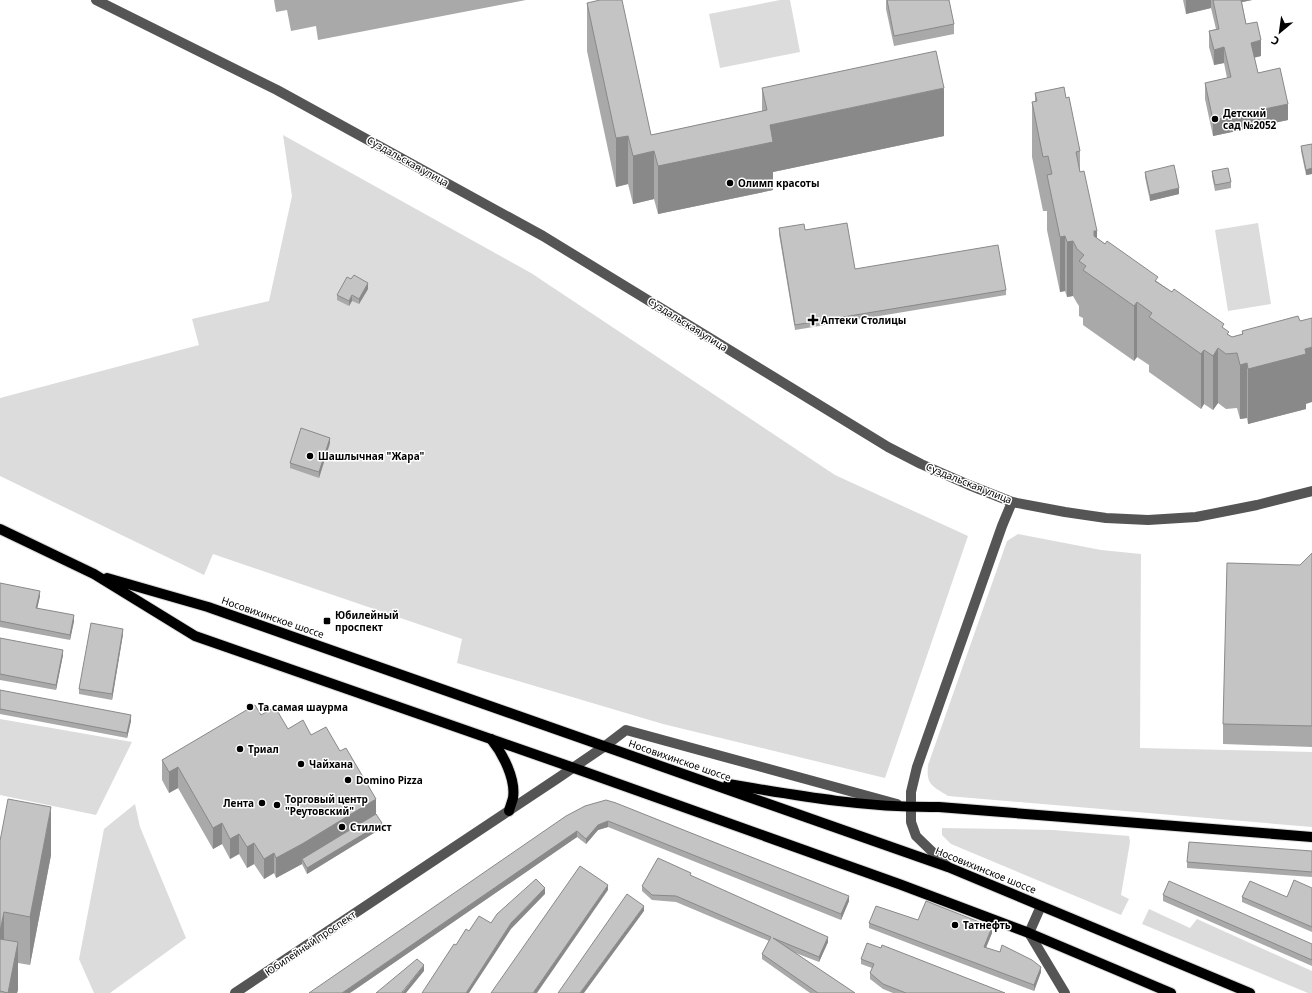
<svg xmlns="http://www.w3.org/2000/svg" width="1312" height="993" viewBox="0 0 1312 993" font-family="'Noto Sans',sans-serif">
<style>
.green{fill:#dcdcdc}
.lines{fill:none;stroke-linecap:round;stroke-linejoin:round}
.major-casing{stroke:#dbdbdb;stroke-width:12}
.minor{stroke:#555;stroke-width:10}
.major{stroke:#000;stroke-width:10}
.wall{fill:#a9a9a9}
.shaded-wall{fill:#898989}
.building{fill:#c4c4c4;stroke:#898989}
.poi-dot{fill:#000;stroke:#fff;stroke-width:1.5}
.labels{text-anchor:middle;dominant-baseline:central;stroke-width:3;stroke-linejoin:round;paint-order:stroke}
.poi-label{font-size:10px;font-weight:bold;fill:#000;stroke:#fff;text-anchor:start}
.street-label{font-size:10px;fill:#000;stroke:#fff}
</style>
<rect width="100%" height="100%" fill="#fff"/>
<g class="green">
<path d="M780,0H790L800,52L720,68L709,14Z"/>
<path d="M283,135L531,273L835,475L968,536L885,778L663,724L457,663L462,639L213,554L204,575L0,476V398L199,345L192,319L269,301L292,196Z"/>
<path d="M1258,223L1271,304L1228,311L1215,230Z"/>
<path d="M1018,534L1101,550L1141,554L1140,748L1312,752V827L948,796C932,786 926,785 928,765L1007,541Z"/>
<path d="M0,719L132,742L96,815L0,795Z"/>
<path d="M135,804L140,827L186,938L110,993H94L79,959L104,829Z"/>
<path d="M942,828L1053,830L1129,836L1130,842L1121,895L1129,899L1121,915L951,844L942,835Z"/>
<path d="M1149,909L1190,928L1197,919L1312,971V993H1308L1142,924Z"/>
</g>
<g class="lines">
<defs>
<g id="major">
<path d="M0,529L94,574L195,636L574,768L899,884L1029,933L1171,993"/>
<path d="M107,578L208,607L948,867L1250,993"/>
<path d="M491,739C503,754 516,779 513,798C512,802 510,807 509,811"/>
<path d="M728,784C799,796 867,808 939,807L1312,837"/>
</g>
</defs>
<use href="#major" class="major-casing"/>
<g class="minor">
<path d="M96,0L277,90L543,236L888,447L921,464L969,485L1012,502L1065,512L1106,518L1148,520L1196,517L1257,505L1312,491"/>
<path d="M948,867L916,836L911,822V792L917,767L1002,526L1012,502"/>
<path d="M1041,906L1029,933L1065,993"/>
<path d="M235,993L558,778L605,746L626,730L897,804"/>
</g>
<use href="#major" class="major"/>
</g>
<g class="wall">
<path d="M274,0H526L318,40L316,26L291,31L287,10L276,12Z"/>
<path d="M886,0L954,24V34L894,46L886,9Z"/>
<path d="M1183,0H1252L1242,2L1246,24L1261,56L1254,58L1258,73L1288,120L1213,136L1205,99V83L1227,78L1224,63L1214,65L1209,47V31L1216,29L1211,8L1186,14Z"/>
<path d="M587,3L651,135L762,111V88L944,136L773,172V190L658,214L654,199L633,204L628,184L616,187L587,51Z"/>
<path d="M1035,93L1066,98L1080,151V172L1097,238L1158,282L1224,329L1229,335L1232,337L1242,334V331L1306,404V409L1248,424L1247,418L1240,419L1237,408L1226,409L1218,403L1213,410L1204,404L1201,409L1149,372V365L1137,357L1134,361L1083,325V318L1079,316V306L1077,303L1073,296L1067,297L1065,291L1060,292L1047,230V211H1043L1032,157V102H1035Z"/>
<path d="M1312,144V174L1306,175L1301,151V146Z"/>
<path d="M1212,171L1231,182V188L1215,191L1212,176Z"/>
<path d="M1145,172L1179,194L1150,201L1145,177Z"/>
<path d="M779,228L805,230L855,269L1006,290V295L795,330L779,234Z"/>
<path d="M368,289L359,304L352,301L349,306L337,300V295Z"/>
<path d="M330,443L319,478L290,468V463Z"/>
<path d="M1312,553V747L1223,744V724Z"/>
<path d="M0,583L40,596L37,608L74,621L70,640L0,627Z"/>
<path d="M123,634L112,700L79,694V689Z"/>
<path d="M0,638L63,655L56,690L0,680Z"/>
<path d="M0,690L131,721L127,738L0,714Z"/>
<path d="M261,715L288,729L311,735L376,814L382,828L307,874L302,864L276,878L274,873L264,879L254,864L247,868L239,854L230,859L222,844L213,849L178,788L169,793L162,780V760Z"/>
<path d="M585,806L849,901L841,920L608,827L598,830L586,844L577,837L350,993Z"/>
<path d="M0,841L51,855L30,965L18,963V990L17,993H0Z"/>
<path d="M1312,851V877L1187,868V862Z"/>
<path d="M691,876L828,942L819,962L793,952L855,993H810L762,959V954L769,941L676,902L652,900L642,891V886Z"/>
<path d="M1312,888V932L1242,902V897H1287Z"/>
<path d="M1163,895L1312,944V966L1163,901Z"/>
<path d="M918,920L992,933L986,948L1041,972L1034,991L869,928V923Z"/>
<path d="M861,959L1005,993H893L883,989L870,979V973L872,968L861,964Z"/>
</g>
<g class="shaded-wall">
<path d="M1186,0H1211V8L1186,14Z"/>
<path d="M1238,0H1252L1238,3Z"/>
<path d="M1261,40V56L1251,58V43Z"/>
<path d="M1224,47V63L1214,65V50Z"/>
<path d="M944,88V136L773,172V190L658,214V166L770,125Z"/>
<path d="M1288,104V120L1213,136V120Z"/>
<path d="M628,136V184L616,187V138Z"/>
<path d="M654,151V199L633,204V156Z"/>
<path d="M1312,168V174L1306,175V170Z"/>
<path d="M1179,188V194L1150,201V195Z"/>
<path d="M1094,231H1097V280Z"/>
<path d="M1065,236V291L1060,292V237Z"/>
<path d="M1073,241V296L1067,297V242Z"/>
<path d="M368,283V289L359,304V299Z"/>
<path d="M352,295V301L349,306V301Z"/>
<path d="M1137,302V357L1134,361V306Z"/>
<path d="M1312,347V402L1306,404V409L1248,424V369L1305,349Z"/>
<path d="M1218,348V403L1213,410V356Z"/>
<path d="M1204,350V404L1201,409V354Z"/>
<path d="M1247,363V418L1240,419V365Z"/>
<path d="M330,438V443L319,478V472Z"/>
<path d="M40,591V596L36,614V608Z"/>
<path d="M74,615V621L70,640V635Z"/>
<path d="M123,629V634L112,700V694Z"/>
<path d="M63,650V655L56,690V685Z"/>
<path d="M131,715V721L127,738V733Z"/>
<path d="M178,767V788L169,793V772Z"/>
<path d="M376,799V819L302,859V864L276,878V858Z"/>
<path d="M51,807V855L30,965V917Z"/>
<path d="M608,821V827L598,830L586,844V839L598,825Z"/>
<path d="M222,823V844L213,849V828Z"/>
<path d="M382,823V828L307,874V868Z"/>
<path d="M577,831V837L350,993H342Z"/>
<path d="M239,834V854L230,859V839Z"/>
<path d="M254,843V864L247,868V847Z"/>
<path d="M274,853V873L264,879V859Z"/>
<path d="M608,885V890L537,993H533Z"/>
<path d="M545,888V894L511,929L469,993H466L511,923Z"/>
<path d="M849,896V901L841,920V914Z"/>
<path d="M644,906V911L584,993H580Z"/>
<path d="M4,912V960L0,979V931Z"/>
<path d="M992,927V933L984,952V947Z"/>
<path d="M828,937V942L819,962V957Z"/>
<path d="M18,942V990L17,993H8Z"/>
<path d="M424,965V971L406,993H402Z"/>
<path d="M1041,967V972L1034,991V985Z"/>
</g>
<g class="building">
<path d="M600,0H622L651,135L767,110L762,88L936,51L944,88L770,125L773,142L658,166L654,151L633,156L628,136L616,138L587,3Z"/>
<path d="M887,0H949L954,24L894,36Z"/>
<path d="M1213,0H1241L1246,24L1257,22L1261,40L1251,43L1258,73L1280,68L1288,104L1213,120L1205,83L1231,77L1224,47L1214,50L1209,31L1219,29Z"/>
<path d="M1064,87L1066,98L1069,97L1080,151L1076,152L1080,172L1084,171L1097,231H1094V236L1105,244L1107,241L1158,277L1155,281L1172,292L1174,289L1224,324L1222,327L1229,332L1227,334L1232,337L1243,334L1242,331L1298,316L1300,321L1312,318V347L1305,349L1306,354L1248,369L1247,363L1240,365L1237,353L1226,354L1218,348L1213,356L1204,350L1201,354L1149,317L1152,313L1137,302L1134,306L1083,270L1086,266L1079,261L1084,255L1077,249L1073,241L1067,242L1065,236L1060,237L1047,175L1052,174L1048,156L1043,157L1032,102L1037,101L1035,93Z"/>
<path d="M1312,144V168L1306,170L1301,146Z"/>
<path d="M1174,165L1179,188L1150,195L1145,172Z"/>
<path d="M1228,168L1231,182L1215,185L1212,171Z"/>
<path d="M847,223L855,269L998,245L1006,290L795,325L779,228L804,224L805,230Z"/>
<path d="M354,275L368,283L359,299L352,295L349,301L337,295L347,277L351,279Z"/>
<path d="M301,428L330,438L319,472L290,463Z"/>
<path d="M1312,553V726L1223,724L1227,563L1300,565Z"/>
<path d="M0,583L40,591L36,608L74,615L70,635L0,621Z"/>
<path d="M91,623L123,629L112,694L79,689Z"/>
<path d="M0,638L63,650L56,685L0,674Z"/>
<path d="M0,690L131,715L127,733L0,709Z"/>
<path d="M255,705L261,715L275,707L288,729L303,720L311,735L326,727L340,751L346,748L376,799L302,844L276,858L274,853L264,859L254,843L247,847L239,834L230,839L222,823L213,828L178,767L169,772L162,760Z"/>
<path d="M8,799L51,807L30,917L4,912L0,931V841Z"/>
<path d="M606,800L616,803L849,896L841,914L608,821L598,825L586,839L577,831L342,993H309L566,816L585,806Z"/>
<path d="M376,814L382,823L307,868L302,859Z"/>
<path d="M1189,842L1312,851V872L1187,862Z"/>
<path d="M658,858L691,873L690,875L828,937L819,957L773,938L855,993H818L762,954L771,937L676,896L652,895L642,886Z"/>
<path d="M580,866L608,885L533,993H491Z"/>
<path d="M536,879L545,888L511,923L466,993H422L454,944L456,945L466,929L469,931L479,916L491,923L497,914Z"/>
<path d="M1294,880L1312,888V927L1242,897L1250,881L1287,897Z"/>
<path d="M1169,881L1312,944V960L1163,895Z"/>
<path d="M627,894L644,906L580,993H558Z"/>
<path d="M926,901L992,927L984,947L1000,952L1002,945L1032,960L1041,967L1034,985L869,923L876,906L918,920Z"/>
<path d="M0,939L18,942L8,993L0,991Z"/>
<path d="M867,943L881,948L882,945L1005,993H906L883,984L870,973L874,964L861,959Z"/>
<path d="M417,959L424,965L402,992L403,993H376Z"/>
</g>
<g class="poi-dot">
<circle cx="1215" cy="119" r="4"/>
<circle cx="730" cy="183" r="4"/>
<path d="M811 314h4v4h4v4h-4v4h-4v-4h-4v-4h4z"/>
<circle cx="310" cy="456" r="4"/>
<rect x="323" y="617" width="8" height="8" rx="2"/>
<circle cx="250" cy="707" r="4"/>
<circle cx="240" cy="749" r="4"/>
<circle cx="301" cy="764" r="4"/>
<circle cx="348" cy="780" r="4"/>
<circle cx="262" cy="803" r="4"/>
<circle cx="277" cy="805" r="4"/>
<circle cx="342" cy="827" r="4"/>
<circle cx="955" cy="925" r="4"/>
</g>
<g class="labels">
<g class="poi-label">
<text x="1223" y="113">Детский<tspan x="1223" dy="12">сад №2052</tspan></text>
<text x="738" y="183">Олимп красоты</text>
<text x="821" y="320">Аптеки Столицы</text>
<text x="318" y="456">Шашлычная "Жара"</text>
<text x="335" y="615">Юбилейный<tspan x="335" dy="12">проспект</tspan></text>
<text x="258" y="707">Та самая шаурма</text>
<text x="248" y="749">Триал</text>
<text x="309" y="764">Чайхана</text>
<text x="356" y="780">Domino Pizza</text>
<text x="285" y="799">Торговый центр<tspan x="285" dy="12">"Реутовский"</tspan></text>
<text x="254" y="803" text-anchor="end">Лента</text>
<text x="350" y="827">Стилист</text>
<text x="963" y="925">Татнефть</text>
</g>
<g class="street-label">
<text transform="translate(408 161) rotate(29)">Суздальская улица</text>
<text transform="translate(688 324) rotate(32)">Суздальская улица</text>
<text transform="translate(969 483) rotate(22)">Суздальская улица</text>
<text transform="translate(273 617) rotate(19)">Носовихинское шоссе</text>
<text transform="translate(680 760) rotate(19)">Носовихинское шоссе</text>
<text transform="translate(986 870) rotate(22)">Носовихинское шоссе</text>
<text transform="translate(310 943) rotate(-34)">Юбилейный проспект</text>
</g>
</g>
<g transform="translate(1280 32) rotate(209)" stroke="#ffffff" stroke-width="3" paint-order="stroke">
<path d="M0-3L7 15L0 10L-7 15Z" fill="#000000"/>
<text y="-6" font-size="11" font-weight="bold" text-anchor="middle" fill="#000000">С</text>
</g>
</svg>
